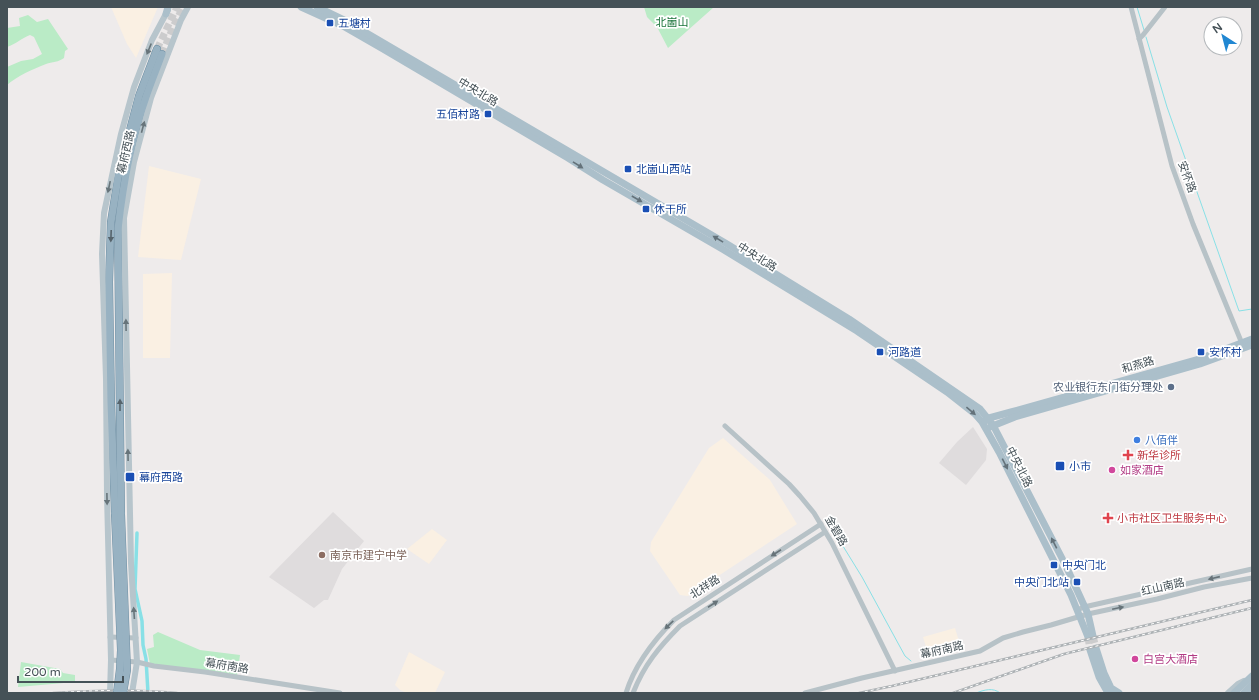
<svg xmlns="http://www.w3.org/2000/svg" width="1259" height="700" viewBox="0 0 1259 700" font-family="'Varela Round','Noto Sans SC',sans-serif">
<style>
.commercial{fill:#faf0e3}
.education{fill:#dfdcdd}
.green{fill:#baebc6}
.lines{fill:none;stroke-linecap:round;stroke-linejoin:round}
.stream{stroke:#88e0e6;stroke-width:1}
.canal{stroke:#88e0e6;stroke-width:3.5}
.primary-tunnel{stroke:#cccccd;stroke-width:7;stroke-dasharray:7 3.5;stroke-linecap:butt}
.trunk-tunnel{stroke:#cccccd;stroke-width:7;stroke-dasharray:7 3.5;stroke-linecap:butt}
.trunk-casing{stroke:#7090a4;stroke-width:8}
.tertiary{stroke:#b7c2c7;stroke-width:5}
.secondary{stroke:#b7c5cc;stroke-width:6}
.primary{stroke:#abbfca;stroke-width:7}
.trunk{stroke:#98b2c2;stroke-width:7}
.rail-casing{stroke:#adb2b5;stroke-width:2.5}
.rail{stroke:#fff;stroke-width:1;stroke-dasharray:3;stroke-linecap:butt}
.trunk-bridge-casing{stroke:#7090a4;stroke-width:8;stroke-linecap:butt}
.trunk-bridge{stroke:#98b2c2;stroke-width:7}
.oneway{fill:#67747a}
.oneway2{fill:#64727a}
.oneway3{fill:#56646c}
.oneway4{fill:#677379}
.transit-dot{fill:#1a4fb4;stroke:#fff;stroke-width:1.5}
.service-dot{fill:#5c6f8a;stroke:#fff;stroke-width:1.5}
.shop-dot{fill:#3f7fe0;stroke:#fff;stroke-width:1.5}
.health-dot{fill:#e0444e;stroke:#fff;stroke-width:1.5}
.hotel-dot{fill:#d1479c;stroke:#fff;stroke-width:1.5}
.education-dot{fill:#8d6e63;stroke:#fff;stroke-width:1.5}
.labels{text-anchor:middle;dominant-baseline:central;stroke-width:3.5;stroke-linejoin:round;paint-order:stroke}
.park-label{font-size:11px;fill:#1a743a;stroke:#fff}
.transit-label{font-size:11px;fill:#164399;stroke:#fff;text-anchor:start}
.street-label{font-size:11px;fill:#455157;stroke:#fff}
.service-label{font-size:11px;fill:#4e5e75;stroke:#fff;text-anchor:end}
.shop-label{font-size:11px;fill:#366cbe;stroke:#fff;text-anchor:start}
.health-label{font-size:11px;fill:#be3a42;stroke:#fff;text-anchor:start}
.hotel-label{font-size:11px;fill:#b23c85;stroke:#fff;text-anchor:start}
.education-label{font-size:11px;fill:#785e54;stroke:#fff;text-anchor:start}
</style>
<rect width="100%" height="100%" fill="#eeebeb"/>
<g class="commercial">
<path d="M111,7H158L136,58L127,44Z"/>
<path d="M149,166L201,179L181,260L138,257Z"/>
<path d="M172,273L170,358H143V274Z"/>
<path d="M723,438L770,480L797,524L688,596L680,595L650,551L651,542L709,448Z"/>
<path d="M432,529L447,540L429,564L407,549Z"/>
<path d="M955,628L961,648L929,657L923,637Z"/>
<path d="M409,652L445,672L435,693H407L400,690L395,685Z"/>
</g>
<g class="education">
<path d="M973,427L987,449L986,460L966,485L939,463L957,442Z"/>
<path d="M333,512L364,541L342,569L328,600H324L314,608L269,577Z"/>
</g>
<g class="green">
<path d="M644,7H714L668,48L657,27L647,17Z"/>
<path d="M28,15L37,22L48,19L68,49L65,51L64,58C59,62 52,62 46,64C33,69 17,76 7,85V67L21,61L33,59L42,54L34,37L30,35C22,38 16,44 7,47V28L20,26L19,18Z"/>
<path d="M158,632L200,650L240,655L237,676L150,664L147,649L154,647L153,635Z"/>
<path d="M21,662L60,669L63,673L75,675V682L18,687Z"/>
</g>
<g class="lines">
<g class="stream">
<path d="M1137,7L1144,30"/>
<path d="M1146,37L1167,107L1239,311L1252,309"/>
<path d="M838,538L862,577L899,645L905,656L911,661"/>
<path d="M976,693C984,690 993,687 1000,693"/>
</g>
<path class="canal" d="M137,533L135,589L142,621L143,645L146,659L148,693"/>
<g class="primary-tunnel">
<path d="M1093,636L1096,648"/>
<path d="M1088,637L1090,650"/>
</g>
<g class="trunk-tunnel">
<path d="M157,49L177,7"/>
<path d="M162,54L174,25L183,7"/>
</g>
<defs>
<g id="trunk">
<path d="M115,514L111,402L109,282L111,222L118,178L126,145L139,96L157,49"/>
<path d="M121,514L118,229C123,184 131,139 146,97C151,82 157,68 162,54"/>
</g>
</defs>
<use href="#trunk" class="trunk-casing"/>
<g class="tertiary">
<path d="M1131,7L1172,166L1193,224L1243,346"/>
<path d="M1139,39L1143,35L1165,7"/>
<path d="M725,426L789,484L800,496L814,513L832,543L895,671"/>
<path d="M1077,610L1084,607L1252,569"/>
<path d="M110,637L136,638"/>
<path d="M111,660L137,662L154,666L205,672L340,693"/>
<path d="M626,693C635,664 653,641 674,620L821,524"/>
<path d="M633,693C644,665 659,647 680,626L825,532"/>
<path d="M805,693L862,678L980,651L1003,638L1023,632L1051,625L1088,614L1157,599L1204,587L1252,578"/>
</g>
<g class="secondary">
<path d="M110,693L111,660L107,495L106,379L102,254L104,213L121,134L134,87L152,40L168,10"/>
<path d="M132,693L137,662L131,563L124,218L134,162L151,98L181,20L188,7"/>
<path d="M1228,693L1238,684L1244,681"/>
</g>
<g class="primary">
<path d="M301,7L343,26L383,49L568,158L603,180L724,250L857,331L947,392L975,414L982,422L999,452L1071,595L1088,637"/>
<path d="M317,7L346,21L727,244L849,319L980,409L993,425L1066,566L1088,614L1093,636"/>
<path d="M166,14L168,7"/>
<path d="M985,421L989,418L1011,412L1199,359L1252,339"/>
<path d="M990,427L1015,417L1200,364L1252,345"/>
<path d="M1096,648L1104,673L1111,688L1119,693"/>
<path d="M1090,650L1099,677L1108,693"/>
<path d="M1234,693L1252,676"/>
<path d="M1244,693L1252,685"/>
<path d="M1251,693L1252,692"/>
</g>
<use href="#trunk" class="trunk"/>
<defs>
<g id="rail">
<path d="M53,693C95,690 136,689 177,693"/>
<path d="M859,693L892,686L1252,600"/>
<path d="M953,693L1064,654L1252,608"/>
</g>
</defs>
<use href="#rail" class="rail-casing"/>
<use href="#rail" class="rail"/>
<defs>
<g id="trunk-bridge">
<path d="M115,514L121,650L120,669L117,693"/>
<path d="M121,514L127,670L123,693"/>
</g>
</defs>
<use href="#trunk-bridge" class="trunk-bridge-casing"/>
<use href="#trunk-bridge" class="trunk-bridge"/>
</g>
<defs><path id="oneway-solid" d="M-6-.8H1V-3.2L6.5 0L1 3.2V.8H-6Z"/></defs>
<g class="oneway">
<use href="#oneway-solid" transform="translate(149 49) rotate(112)"/>
<use href="#oneway-solid" transform="translate(143 127) rotate(-75)"/>
<use href="#oneway-solid" transform="translate(109 187) rotate(102)"/>
<use href="#oneway-solid" transform="translate(126 325) rotate(-91)"/>
<use href="#oneway-solid" transform="translate(128 455) rotate(-91)"/>
<use href="#oneway-solid" transform="translate(107 499) rotate(89)"/>
<use href="#oneway-solid" transform="translate(134 613) rotate(-94)"/>
</g>
<g class="oneway2">
<use href="#oneway-solid" transform="translate(578 165) rotate(32)"/>
<use href="#oneway-solid" transform="translate(637 199) rotate(30)"/>
<use href="#oneway-solid" transform="translate(718 239) rotate(-149)"/>
<use href="#oneway-solid" transform="translate(971 411) rotate(40)"/>
<use href="#oneway-solid" transform="translate(1005 464) rotate(63)"/>
<use href="#oneway-solid" transform="translate(1054 543) rotate(-117)"/>
</g>
<g class="oneway3">
<use href="#oneway-solid" transform="translate(111 236) rotate(92)"/>
<use href="#oneway-solid" transform="translate(120 405) rotate(-90)"/>
</g>
<g class="oneway4">
<use href="#oneway-solid" transform="translate(776 553) rotate(147)"/>
<use href="#oneway-solid" transform="translate(1214 578) rotate(167)"/>
<use href="#oneway-solid" transform="translate(713 604) rotate(-33)"/>
<use href="#oneway-solid" transform="translate(1118 608) rotate(-12)"/>
<use href="#oneway-solid" transform="translate(669 625) rotate(136)"/>
</g>
<g class="transit-dot">
<rect x="326" y="19" width="8" height="8" rx="2"/>
<rect x="484" y="110" width="8" height="8" rx="2"/>
<rect x="624" y="165" width="8" height="8" rx="2"/>
<rect x="642" y="205" width="8" height="8" rx="2"/>
<rect x="876" y="348" width="8" height="8" rx="2"/>
<rect x="1197" y="348" width="8" height="8" rx="2"/>
<rect x="1055" y="461" width="10" height="10" rx="2"/>
<rect x="125" y="472" width="10" height="10" rx="2"/>
<rect x="1050" y="561" width="8" height="8" rx="2"/>
<rect x="1073" y="578" width="8" height="8" rx="2"/>
</g>
<circle class="service-dot" cx="1171" cy="387" r="4"/>
<circle class="shop-dot" cx="1137" cy="440" r="4"/>
<g class="health-dot">
<path d="M1126 449h4v4h4v4h-4v4h-4v-4h-4v-4h4z"/>
<path d="M1106 512h4v4h4v4h-4v4h-4v-4h-4v-4h4z"/>
</g>
<g class="hotel-dot">
<circle cx="1112" cy="470" r="4"/>
<circle cx="1135" cy="659" r="4"/>
</g>
<circle class="education-dot" cx="322" cy="555" r="4"/>
<g class="labels">
<g class="park-label">
<text x="672" y="22">北崮山</text>
</g>
<g class="transit-label">
<text x="338" y="23">五塘村</text>
<text x="480" y="114" text-anchor="end">五佰村路</text>
<text x="636" y="169">北崮山西站</text>
<text x="654" y="209">休干所</text>
<text x="888" y="352">河路道</text>
<text x="1209" y="352">安怀村</text>
<text x="1069" y="466">小市</text>
<text x="139" y="477">幕府西路</text>
<text x="1062" y="565">中央门北</text>
<text x="1069" y="582" text-anchor="end">中央门北站</text>
</g>
<g class="street-label">
<text transform="translate(478 92) rotate(31)">中央北路</text>
<text transform="translate(126 152) rotate(-77)">幕府西路</text>
<text transform="translate(1187 177) rotate(70)">安怀路</text>
<text transform="translate(757 257) rotate(32)">中央北路</text>
<text transform="translate(1138 365) rotate(-16)">和燕路</text>
<text transform="translate(1019 467) rotate(63)">中央北路</text>
<text transform="translate(836 531) rotate(60)">金碧路</text>
<text transform="translate(705 587) rotate(-33)">北祥路</text>
<text transform="translate(1163 587) rotate(-13)">红山南路</text>
<text transform="translate(942 650) rotate(-13)">幕府南路</text>
<text transform="translate(227 666) rotate(9)">幕府南路</text>
</g>
<g class="service-label">
<text x="1163" y="387">农业银行东门街分理处</text>
</g>
<g class="shop-label">
<text x="1145" y="440">八佰伴</text>
</g>
<g class="health-label">
<text x="1137" y="455">新华诊所</text>
<text x="1117" y="518">小市社区卫生服务中心</text>
</g>
<g class="hotel-label">
<text x="1120" y="470">如家酒店</text>
<text x="1143" y="659">白宫大酒店</text>
</g>
<g class="education-label">
<text x="330" y="555">南京市建宁中学</text>
</g>
</g>
<rect width="1259" height="700" fill="none" stroke="#455157" stroke-width="16"/>
<g transform="translate(1223 36) rotate(324)"><circle r="19" fill="#ffffff" stroke="#b5b9bc"/>
<path d="M0-3L7 15L0 10L-7 15Z" fill="#2187d2"/>
<text y="-6" font-size="11" font-weight="bold" text-anchor="middle" fill="#455157">N</text>
</g>
<path d="M18 676v6h105v-6" fill="none" stroke="#455157" stroke-width="2"/>
<text x="24" y="676" font-size="12" fill="#455157" stroke="#ffffff" stroke-width="3" paint-order="stroke">200 m</text>
</svg>
